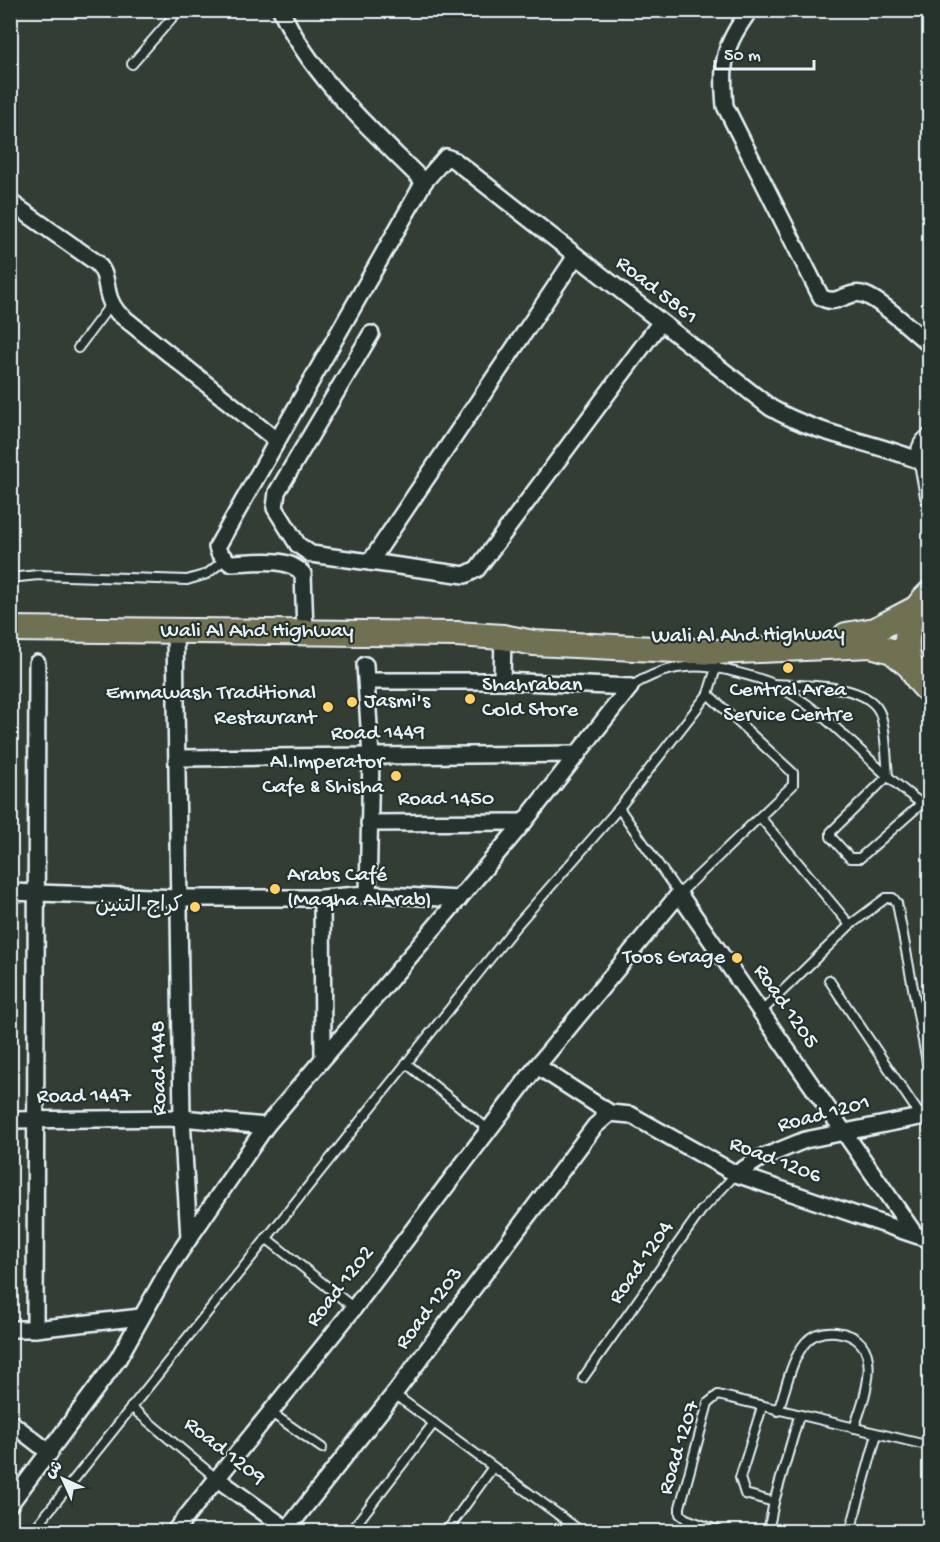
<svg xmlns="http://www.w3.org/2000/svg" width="940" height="1542" viewBox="0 0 940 1542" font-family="'Gochi Hand','Playpen Sans Arabic',sans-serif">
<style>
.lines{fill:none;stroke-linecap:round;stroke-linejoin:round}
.service-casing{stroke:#e8f1f8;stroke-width:12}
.minor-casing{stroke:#e8f1f8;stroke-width:20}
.tertiary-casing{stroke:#e8f1f8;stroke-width:22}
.primary-casing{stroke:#e8f1f8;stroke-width:28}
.service{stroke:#26332d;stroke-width:8}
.minor{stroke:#26332d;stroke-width:15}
.tertiary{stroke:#26332d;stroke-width:18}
.primary{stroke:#706f52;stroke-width:24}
.poi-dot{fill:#ffd166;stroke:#26332d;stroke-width:2}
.labels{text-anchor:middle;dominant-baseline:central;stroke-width:4.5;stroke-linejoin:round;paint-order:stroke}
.street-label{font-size:22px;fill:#e8f1f8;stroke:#26332d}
.poi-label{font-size:22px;fill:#e8f1f8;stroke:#26332d;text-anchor:end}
</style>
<rect width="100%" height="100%" fill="#333d34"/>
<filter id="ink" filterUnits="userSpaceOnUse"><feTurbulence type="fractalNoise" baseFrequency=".0167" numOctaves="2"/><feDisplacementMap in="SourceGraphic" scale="12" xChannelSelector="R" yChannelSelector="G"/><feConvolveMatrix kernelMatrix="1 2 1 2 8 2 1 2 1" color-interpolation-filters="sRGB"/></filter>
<g filter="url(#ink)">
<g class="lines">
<defs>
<g id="service">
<path d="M132,64L179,10"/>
<path d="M78,348L111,304"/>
<path d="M10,578L38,575L187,580L207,574L224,560"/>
<path d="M773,684C801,686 864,682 879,711C886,725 886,758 888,776L831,832V837L850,858H860L921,804"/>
<path d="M630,687C662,667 690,662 727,670C742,674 757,677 771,683C833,711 873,773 930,809"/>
<path d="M619,808L679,894L793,785V773L708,694"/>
<path d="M760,817L850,925"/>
<path d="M829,980L920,1115"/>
<path d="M761,1012L850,925L886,898H893L897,903L930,1078"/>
<path d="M406,1063L489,1130"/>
<path d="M266,1238L354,1308"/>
<path d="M583,1378L701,1211L736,1174"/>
<path d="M394,1394L582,1532"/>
<path d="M131,1407L216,1478"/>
<path d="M762,1407L740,1478L745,1494L774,1502L768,1532"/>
<path d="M778,1411C786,1389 791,1359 806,1342C814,1333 824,1331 836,1332C889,1338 864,1399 854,1428"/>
<path d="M270,1412L322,1448"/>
<path d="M774,1502L799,1416"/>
<path d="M353,1528L434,1423"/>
<path d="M32,1532L516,926L619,808L708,694L716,668L715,655"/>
<path d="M446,1532L493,1467"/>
<path d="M722,1532L686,1519L680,1514V1507L708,1403L718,1395L930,1446"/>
<path d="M850,1532L877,1434"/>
</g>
<g id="minor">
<path d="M281,10C312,78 372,130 424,182"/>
<path d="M750,10C723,46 721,62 725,106L821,297C838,308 848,288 865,295C882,301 914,332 930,345"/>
<path d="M10,202L97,263C112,280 101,292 118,313L276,440"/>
<path d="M371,334L277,492L275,508L298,545L311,554L465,575L477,569L660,323"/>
<path d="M370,562L576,256"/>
<path d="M305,631L303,574C288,555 252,563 230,563L219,553L217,547L424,182L446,157L454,160L771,408C820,436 871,441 923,462"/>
<path d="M175,632L182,1118L189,1238"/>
<path d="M365,665L371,757L368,894"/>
<path d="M367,681H502L630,687"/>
<path d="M502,681L503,637"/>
<path d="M179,758L578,754"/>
<path d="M369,823L524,822"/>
<path d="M10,892L181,898H322L368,894L459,899"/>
<path d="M322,898L323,1057"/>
<path d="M537,1066L610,1113L631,1115L736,1174L930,1240"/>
<path d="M10,1120L182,1118L266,1126"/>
<path d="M736,1174L761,1158L805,1140L930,1115"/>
<path d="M10,1329H35L141,1317"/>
<path d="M35,1329L37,663"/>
<path d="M10,1422L50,1453"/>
<path d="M216,1478L291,1532"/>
<path d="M10,1504L118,1359L171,1265L266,1126L524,822L630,687"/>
<path d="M174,1532L354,1308L537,1066L679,894L914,1233"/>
<path d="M285,1532L394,1394L595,1126L610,1113"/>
</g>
<g id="tertiary">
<path d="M930,438C918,446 918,459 930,467"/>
<path d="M924,463L930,496"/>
</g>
<g id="primary">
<path d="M930,593C900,620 898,666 930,692"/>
<path d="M10,629L456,634L503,637L534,643L715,652L871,645L892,651L911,667"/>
<path d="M846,635L875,630L915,609"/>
</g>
</defs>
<use href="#service" class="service-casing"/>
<use href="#minor" class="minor-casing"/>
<use href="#tertiary" class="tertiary-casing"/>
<use href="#primary" class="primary-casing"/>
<use href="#service" class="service"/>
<use href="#minor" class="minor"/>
<use href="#tertiary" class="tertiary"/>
<use href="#primary" class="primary"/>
</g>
</g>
<g class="poi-dot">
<circle cx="788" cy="668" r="6"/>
<circle cx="470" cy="699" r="6"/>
<circle cx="352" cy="702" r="6"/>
<circle cx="328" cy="707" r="6"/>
<circle cx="396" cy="776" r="6"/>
<circle cx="275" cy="889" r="6"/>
<circle cx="195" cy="907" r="6"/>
<circle cx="737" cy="958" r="6"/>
</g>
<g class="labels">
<g class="street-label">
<text transform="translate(656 291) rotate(38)">Road 5861</text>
<text x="257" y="632">Wali Al Ahd Highway</text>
<text transform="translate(748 636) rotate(-1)">Wali Al Ahd Highway</text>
<text transform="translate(378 734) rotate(-1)">Road 1449</text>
<text x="446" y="800">Road 1450</text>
<text transform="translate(785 1007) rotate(55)">Road 1205</text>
<text transform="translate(160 1068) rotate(-91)">Road 1448</text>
<text transform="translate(84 1097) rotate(-1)">Road 1447</text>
<text transform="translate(824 1115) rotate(-15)">Road 1201</text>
<text transform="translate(775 1161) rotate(21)">Road 1206</text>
<text transform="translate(642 1263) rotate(-55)">Road 1204</text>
<text transform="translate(341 1287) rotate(-52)">Road 1202</text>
<text transform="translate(430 1309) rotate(-53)">Road 1203</text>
<text transform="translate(680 1448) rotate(-73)">Road 1207</text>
<text transform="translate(224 1452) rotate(38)">Road 1209</text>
</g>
<g class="poi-label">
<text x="482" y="686" text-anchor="start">Shahraban<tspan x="482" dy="25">Cold Store</tspan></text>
<text x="788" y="691" text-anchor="middle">Central Area<tspan x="788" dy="25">Service Centre</tspan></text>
<text x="316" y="694">Emmawash Traditional<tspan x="316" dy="25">Restaurant</tspan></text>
<text x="364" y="702" text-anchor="start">Jasmi's</text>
<text x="384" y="763">Al Imperator<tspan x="384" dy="25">Cafe &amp; Shisha</tspan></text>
<text x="287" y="876" text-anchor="start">Arabs Café<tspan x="287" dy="25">(Maqha AlArab)</tspan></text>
<text x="183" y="907">كراج التنين</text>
<text x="725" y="958">Toos Grage</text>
</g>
</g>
<rect width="940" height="1542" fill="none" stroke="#26332d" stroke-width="36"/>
<rect x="18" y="18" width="904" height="1506" fill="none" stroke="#e8f1f8" stroke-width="2" filter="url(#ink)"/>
<g transform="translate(63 1479) rotate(315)" stroke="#26332d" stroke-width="4.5" paint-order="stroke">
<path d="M0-4.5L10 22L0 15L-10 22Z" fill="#e8f1f8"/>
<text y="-9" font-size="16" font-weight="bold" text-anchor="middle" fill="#e8f1f8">ش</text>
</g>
<path d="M715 60v9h99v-9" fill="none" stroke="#e8f1f8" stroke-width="3"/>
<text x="724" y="60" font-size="18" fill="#e8f1f8" stroke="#26332d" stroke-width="4.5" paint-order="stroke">50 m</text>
</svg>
